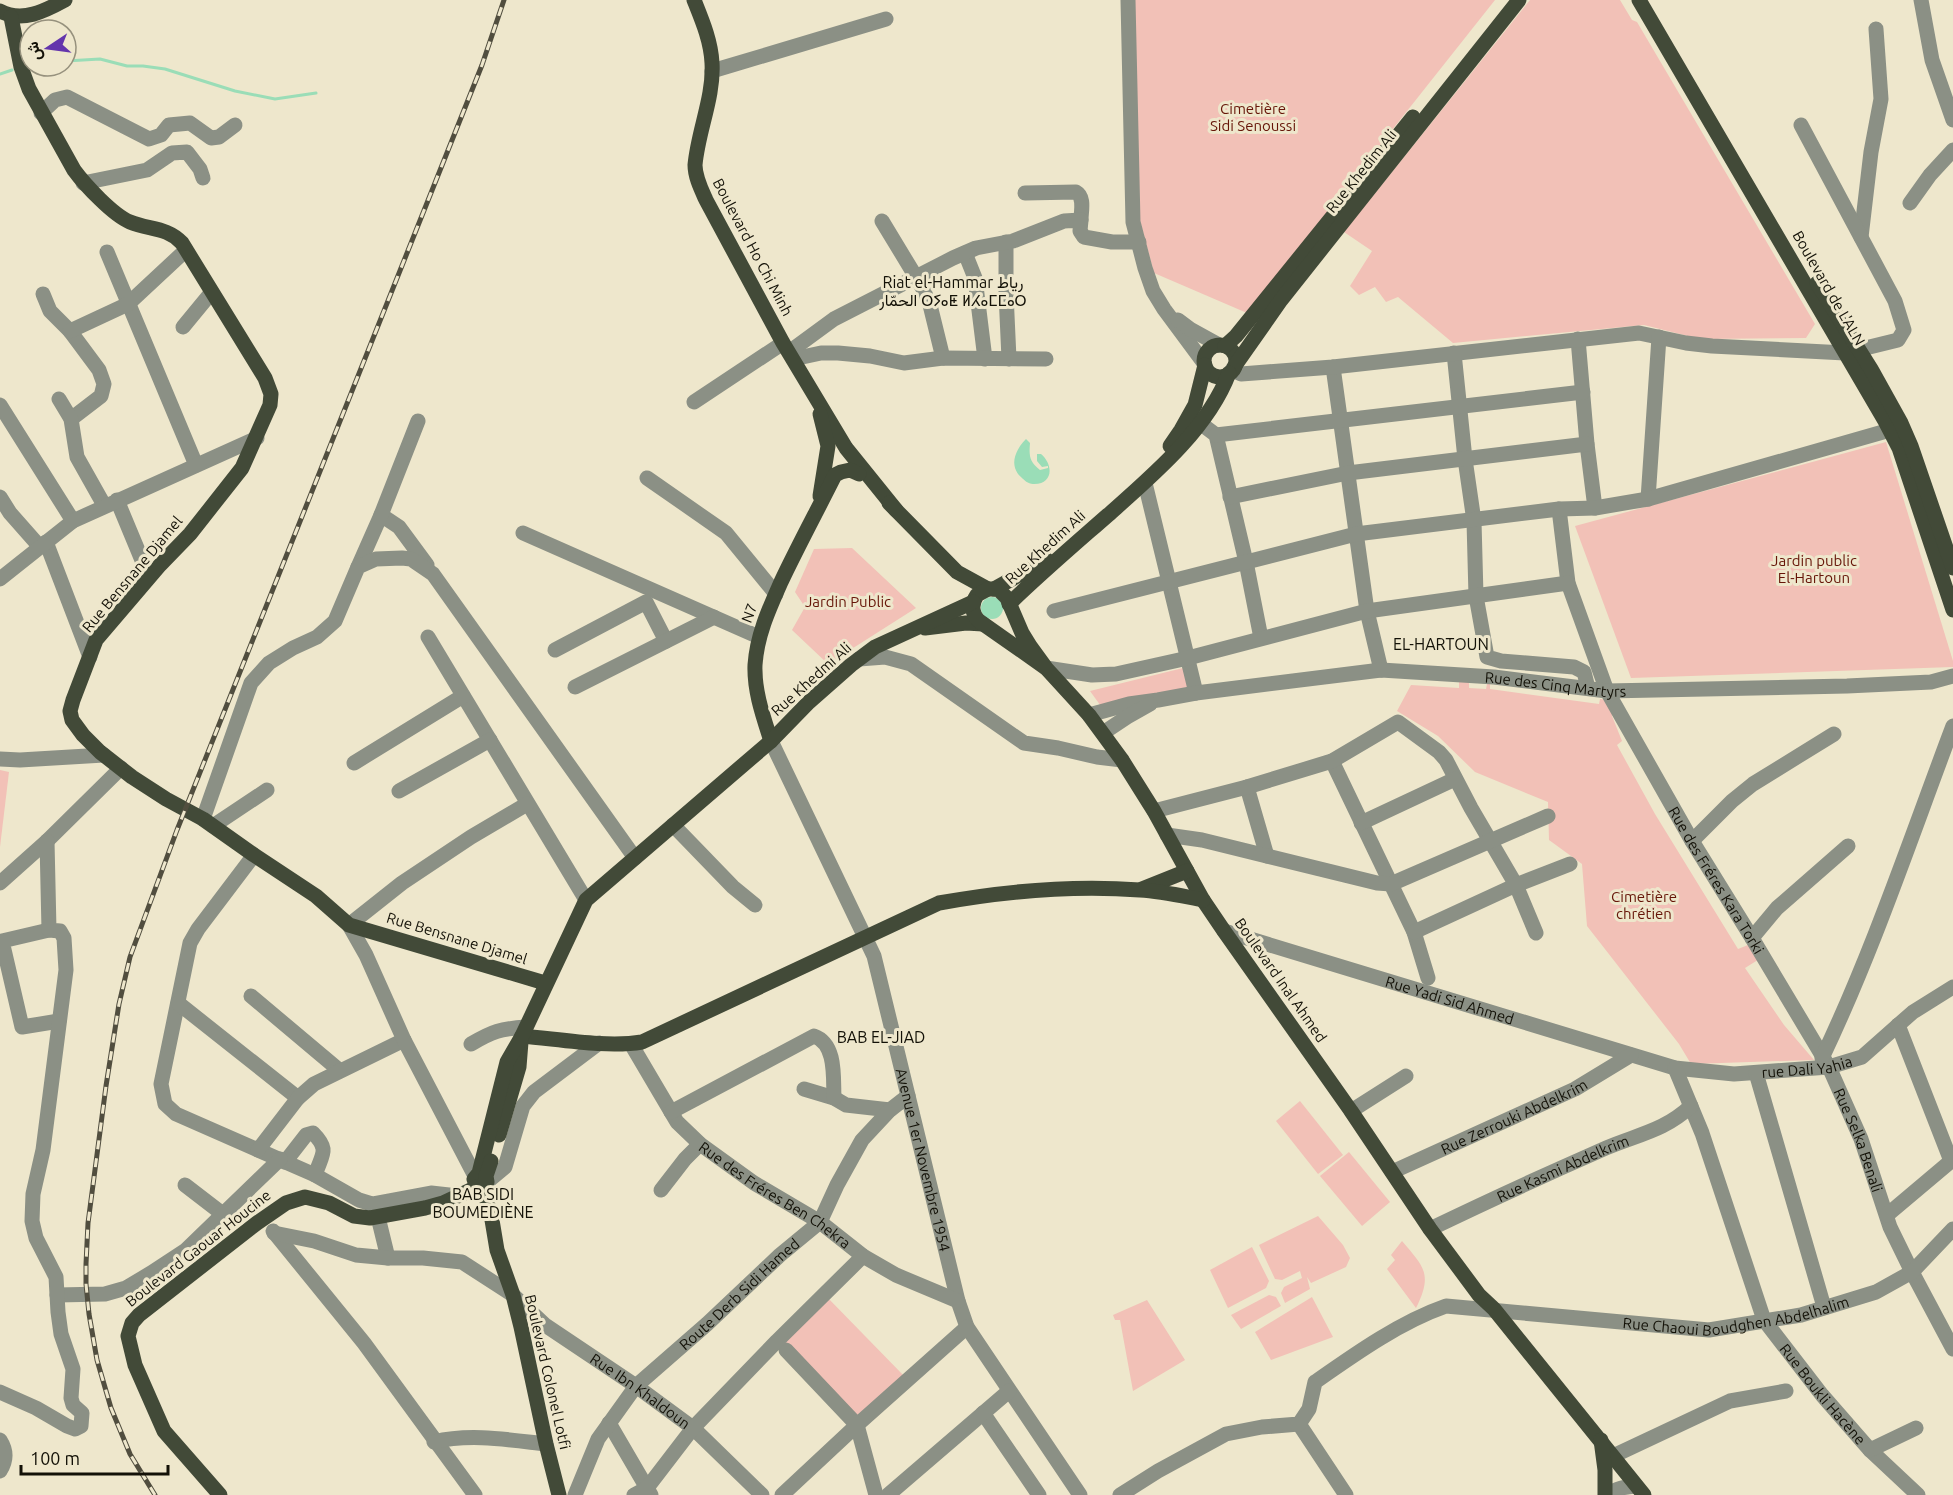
<svg xmlns="http://www.w3.org/2000/svg" width="1953" height="1495" viewBox="0 0 1953 1495" font-family="Ubuntu,Vazirmatn,'Noto Sans Tifinagh',sans-serif">
<style>
.green{fill:#f2c1b7}
.water{fill:#9addb7}
.lines{fill:none;stroke-linecap:round;stroke-linejoin:round}
.stream{stroke:#9addb7;stroke-width:3}
.minor{stroke:#8b9085;stroke-width:15}
.major{stroke:#424a38;stroke-width:15}
.rail-casing{stroke:#514e3f;stroke-width:5}
.rail{stroke:#eee7cc;stroke-width:3;stroke-dasharray:9;stroke-linecap:butt}
.labels{text-anchor:middle;dominant-baseline:central;stroke-width:6;stroke-linejoin:round;paint-order:stroke}
.park-label{font-size:15px;fill:#661508;stroke:#eee7cc}
.street-label{font-size:15px;fill:#131107;stroke:#eee7cc}
.neighbourhood-label{font-size:16px;fill:#131107;stroke:#eee7cc}
</style>
<rect width="100%" height="100%" fill="#eee7cc"/>
<g class="green">
<path d="M1134,0H1495L1247,313L1154,273L1140,221Z"/>
<path d="M1530,0H1620L1632,20L1637,22L1815,324L1806,338L1700,339L1644,325L1453,343L1398,297L1386,302L1375,287L1359,295L1350,286L1372,251L1344,232Z"/>
<path d="M1886,442L1953,661V667L1631,678L1575,526Z"/>
<path d="M852,548L916,608L828,664L792,630L805,607L795,592L814,549Z"/>
<path d="M1183,668L1188,687L1103,709L1090,691Z"/>
<path d="M1469,678V688L1486,689L1487,684H1490V689L1599,704L1600,699L1608,700L1612,708V716L1622,741L1617,745L1655,814L1738,949L1748,945L1761,958L1745,968L1784,1025L1814,1060L1691,1064L1679,1044L1587,926L1582,864L1549,840L1548,802L1475,772L1438,736L1397,711L1411,685L1459,688V679Z"/>
<path d="M0,770L9,772L0,847Z"/>
<path d="M1300,1101L1343,1155L1318,1174L1276,1121Z"/>
<path d="M1349,1152L1390,1202L1362,1226L1320,1176Z"/>
<path d="M1318,1216L1343,1245L1350,1258L1346,1267L1311,1283L1307,1277L1310,1289L1285,1303L1281,1293L1284,1287L1302,1278L1300,1271L1282,1280L1275,1279L1259,1245Z"/>
<path d="M1402,1241C1424,1267 1433,1274 1416,1308L1387,1269L1395,1260L1391,1255Z"/>
<path d="M1252,1247L1269,1281L1266,1288L1228,1308L1210,1270Z"/>
<path d="M825,1295L905,1377L853,1426L775,1344Z"/>
<path d="M1269,1295L1276,1297L1281,1306L1241,1329L1231,1315Z"/>
<path d="M1312,1297L1333,1337L1271,1360L1255,1332Z"/>
<path d="M1147,1300L1185,1360L1133,1391L1120,1320H1115L1113,1315Z"/>
</g>
<g class="water">
<path d="M1026,439L1030,443C1029,455 1029,462 1040,470L1048,468V466L1042,467L1037,461V454H1041C1054,465 1053,485 1033,484C1028,484 1024,480 1021,477C1008,465 1016,449 1026,439Z"/>
<circle cx="992" cy="608" r="11"/>
</g>
<g class="lines">
<g class="stream">
<path d="M66,61L100,59L127,66H143L165,69L235,91L275,99L316,93"/>
<path d="M30,68L45,66"/>
<path d="M0,74L12,70"/>
</g>
<g class="minor">
<path d="M1128,0L1133,222L1145,268L1153,291L1164,309L1204,363"/>
<path d="M1921,0L1932,60L1953,120"/>
<path d="M712,71L886,19"/>
<path d="M41,113L55,100L67,97L149,139L161,135L169,125L190,123L211,138L219,137L235,125"/>
<path d="M83,183L147,170L172,153L187,152L200,169L203,178"/>
<path d="M1025,193L1076,192C1085,197 1081,211 1081,220"/>
<path d="M1910,203L1930,175L1953,150"/>
<path d="M882,221L922,287L930,305L943,358"/>
<path d="M1861,237L1871,152L1881,99L1876,29"/>
<path d="M1006,242V293L1009,359"/>
<path d="M107,252L196,465"/>
<path d="M965,253L975,278L985,359"/>
<path d="M43,294L50,311L70,331L99,370L104,384L101,396L71,419"/>
<path d="M1178,320L1190,329L1219,345"/>
<path d="M183,327L211,293"/>
<path d="M70,331L128,304L186,250"/>
<path d="M1578,339L1587,444L1595,508"/>
<path d="M789,352L834,319L953,258L976,248L1013,241L1064,221L1081,220L1080,231L1084,237L1112,242H1139"/>
<path d="M1454,353L1465,459L1474,521L1476,596L1487,657L1501,661L1574,667L1584,672L1588,688"/>
<path d="M793,359L821,353H838L870,356L904,363L943,358L1046,359"/>
<path d="M1333,367L1367,611L1381,670"/>
<path d="M1232,370L1241,374L1333,367L1639,333L1686,343L1712,346L1845,353L1898,340L1904,330L1895,301L1801,125"/>
<path d="M59,399L71,419L77,457L104,505"/>
<path d="M694,402L783,343"/>
<path d="M0,405L73,521"/>
<path d="M1200,423L1216,435L1246,562L1261,638"/>
<path d="M1216,435L1583,392"/>
<path d="M647,478L726,533L776,594"/>
<path d="M1145,483L1196,693"/>
<path d="M0,497L10,513L40,547"/>
<path d="M1230,497L1348,473L1587,444"/>
<path d="M1648,499L1659,337"/>
<path d="M117,500L149,577"/>
<path id="s1" d="M1559,509L1568,583L1607,691L1692,841L1752,938L1829,1067L1861,1139L1890,1227L1912,1272L1953,1349"/>
<path d="M381,515L399,527L427,565"/>
<path d="M523,533L759,637"/>
<path d="M46,542L90,657"/>
<path d="M358,567L381,515L418,421"/>
<path d="M0,579L73,521L257,438"/>
<path d="M1054,611L1356,534L1559,509L1595,508L1648,499L1890,430"/>
<path d="M428,637L586,900"/>
<path d="M555,650L646,602L666,641"/>
<path d="M859,659L885,657L911,664L1024,743L1058,748L1097,757L1122,760"/>
<path d="M1046,668L1092,675L1116,674L1188,658L1367,611L1568,583"/>
<path d="M575,687L714,617"/>
<path id="s2" d="M1089,715L1129,704L1158,700L1196,693L1381,670L1494,677L1607,691L1847,686L1931,682L1953,676"/>
<path d="M1103,733L1127,717L1150,704"/>
<path id="s3" d="M771,741L874,956L958,1301L967,1327L1080,1495"/>
<path d="M0,759L20,760L104,755"/>
<path d="M1332,761L1414,932L1428,978"/>
<path d="M354,763L463,696"/>
<path d="M1247,787L1267,856"/>
<path d="M399,791L490,740"/>
<path d="M1154,811L1247,787L1332,761L1398,722L1439,752L1446,760L1471,808L1516,885L1536,933"/>
<path d="M203,819L251,683L269,663L293,648L317,637L335,621L358,567L376,559L402,558L411,559L433,574L635,858"/>
<path d="M1361,823L1455,779"/>
<path d="M673,825L733,887L755,905"/>
<path d="M213,826L267,790"/>
<path d="M1167,835L1202,840L1377,883L1391,884L1548,816"/>
<path d="M1692,841L1732,801L1753,784L1834,734"/>
<path d="M254,855L198,929L190,943L161,1084L165,1104L176,1114L315,1175L359,1200L372,1204L431,1193L458,1196"/>
<path d="M0,883L47,841L121,768"/>
<path d="M49,930L2,941L22,1027L59,1021"/>
<path id="s4" d="M1224,931L1675,1068L1734,1074L1829,1067L1862,1057L1913,1012L1953,987"/>
<path d="M1414,932L1516,885L1570,864"/>
<path d="M1752,938L1777,908L1848,846"/>
<path d="M251,996L339,1070"/>
<path d="M178,1003L298,1098"/>
<path d="M471,1044C493,1031 500,1029 526,1027"/>
<path id="s5" d="M631,1044L677,1122L700,1144L754,1183L820,1222L863,1256L896,1275L958,1301"/>
<path d="M1822,1058C1873,951 1911,837 1953,726"/>
<path id="s6" d="M1675,1068L1702,1133L1764,1320L1822,1395L1870,1450L1918,1495"/>
<path d="M1756,1073L1824,1307"/>
<path d="M804,1089L834,1098L846,1105L890,1110"/>
<path d="M1351,1111L1406,1076"/>
<path d="M671,1112L814,1036C837,1044 833,1079 834,1098"/>
<path d="M258,1150L298,1098L314,1084L404,1040"/>
<path d="M285,1162L306,1135L313,1133C330,1150 322,1154 315,1175"/>
<path id="s7" d="M1392,1172L1575,1089L1631,1055"/>
<path d="M475,1176L404,1040L366,955L349,925L402,883L471,837L527,804"/>
<path d="M487,1182L505,1167L523,1106L534,1092L599,1043"/>
<path d="M185,1185L224,1215"/>
<path d="M661,1190L685,1159L700,1144"/>
<path d="M1887,1215L1951,1161L1898,1025"/>
<path d="M378,1217L388,1258"/>
<path id="s8" d="M1430,1229C1488,1201 1547,1174 1606,1148C1639,1134 1664,1131 1691,1106"/>
<path d="M273,1231L364,1343L475,1495"/>
<path id="s9" d="M274,1233L314,1241L356,1255L388,1258H423L462,1262L513,1295L545,1325L636,1386L693,1428L762,1495"/>
<path d="M57,1295L105,1294L126,1288L151,1273L186,1250L280,1159"/>
<path d="M786,1350L857,1425L876,1495"/>
<path d="M0,1392L36,1408L67,1426L75,1429L81,1426L82,1413L73,1405L71,1398L73,1369L61,1334L58,1312L56,1277L36,1238L32,1221L33,1194L43,1150L66,970L64,938L60,931L49,930L47,841"/>
<path d="M983,1413L1039,1495"/>
<path d="M609,1423L651,1495"/>
<path d="M1299,1424L1346,1495"/>
<path d="M0,1440C7,1451 7,1460 0,1471"/>
<path d="M434,1442C470,1433 510,1440 546,1444"/>
<path d="M1870,1450L1916,1428"/>
<path d="M1613,1456L1730,1401L1786,1391"/>
<path id="s10" d="M575,1495L598,1439L636,1386L707,1324L780,1255L820,1222L837,1185L862,1140L890,1110L908,1096"/>
<path d="M634,1495L647,1488L693,1428L777,1341L863,1256"/>
<path d="M782,1495L857,1425L967,1327"/>
<path d="M888,1495L1009,1391"/>
<path id="s11" d="M1120,1495L1158,1471L1226,1434L1262,1427L1299,1424L1309,1409L1315,1382C1355,1354 1400,1322 1446,1306L1709,1330L1801,1315L1876,1292L1912,1272L1953,1229"/>
<path d="M1607,1495C1616,1488 1625,1487 1636,1486"/>
</g>
<g class="major">
<path d="M694,0C702,20 711,41 712,63C714,97 698,131 695,165C695,177 701,189 706,200L783,343L846,448L896,510"/>
<path d="M1639,0L1885,421L1899,448L1953,610"/>
<path d="M0,11C22,23 45,11 65,0"/>
<path d="M11,17L21,67L29,89L74,170C85,185 113,215 130,222C149,230 167,227 182,243L265,378L271,394L270,405L242,468L190,534L160,565L96,640L73,700L70,711L72,720L83,735L100,752L132,777L166,799L203,819L254,855L316,896L349,925L545,983"/>
<path d="M1817,283L1871,369L1901,423L1911,446L1953,568"/>
<circle cx="1220" cy="361" r="16"/>
<path d="M1225,346L1236,336L1413,117"/>
<path d="M1234,367L1281,300L1519,0"/>
<path d="M1170,446L1181,430L1195,405L1205,365"/>
<path d="M820,496L828,446L820,414"/>
<path d="M889,503L957,572L988,589"/>
<path d="M994,589L1030,569L1046,559"/>
<path d="M1009,604C1041,573 1075,544 1108,515C1152,476 1208,429 1229,373"/>
<path d="M925,628L966,623L983,624"/>
<path d="M1046,668L979,621C971,613 971,604 977,595L988,589H994L999,590L1007,598L1022,633L1030,646L1046,668L1089,715L1122,760L1154,811L1203,900L1224,931L1351,1111L1430,1229L1479,1295L1494,1309L1644,1495"/>
<path d="M771,741C763,716 754,691 755,665C757,635 769,609 781,582C798,546 817,511 835,475L841,472L850,470L859,474"/>
<path d="M1142,889L1187,871"/>
<path d="M522,1036C558,1039 607,1048 642,1042L939,903C1005,891 1072,885 1140,890C1161,891 1182,896 1203,900"/>
<path d="M499,1135L519,1067L521,1042"/>
<path d="M477,1187L474,1179L479,1173L507,1062L522,1036L586,900L771,741L809,702L851,665L875,647L973,602"/>
<path d="M483,1187L492,1220L497,1250L513,1295L521,1327L546,1444L559,1495"/>
<path d="M1601,1440L1605,1470V1495"/>
<path d="M220,1495L164,1431L135,1365L128,1336L132,1323L139,1315L257,1223L286,1203L305,1197L329,1203L354,1216L370,1218L425,1208L443,1203L477,1187L485,1186L487,1182L486,1176L491,1161"/>
</g>
<defs>
<path id="rail" d="M155,1495L130,1454L111,1408L97,1360L89,1314L86,1284V1264L88,1223L106,1086L119,1004L130,957L177,830L482,65L504,0"/>
</defs>
<use href="#rail" class="rail-casing"/>
<use href="#rail" class="rail"/>
</g>
<g class="labels">
<g class="park-label">
<text x="1253" y="108">Cimetière<tspan x="1253" dy="17">Sidi Senoussi</tspan></text>
<text x="1814" y="560">Jardin public<tspan x="1814" dy="17">El-Hartoun</tspan></text>
<text x="848" y="601">Jardin Public</text>
<text x="1644" y="896">Cimetière<tspan x="1644" dy="17">chrétien</tspan></text>
</g>
<g class="street-label">
<text transform="translate(1361 171) rotate(-51)">Rue Khedim Ali</text>
<text transform="translate(753 247) rotate(62)">Boulevard Ho Chi Minh</text>
<text transform="translate(1829 288) rotate(60)">Boulevard de L'ALN</text>
<text transform="translate(1045 547) rotate(-42)">Rue Khedim Ali</text>
<text transform="translate(132 574) rotate(-50)">Rue Bensnane Djamel</text>
<text transform="translate(749 613) rotate(-69)">N7</text>
<text transform="translate(811 679) rotate(-42)">Rue Khedmi Ali</text>
<text stroke="none"><textPath href="#s2" startOffset="471">Rue des Cinq Martyrs</textPath></text>
<text stroke="none"><textPath href="#s1" startOffset="408">Rue des Fréres Kara Torki</textPath></text>
<text transform="translate(457 938) rotate(17)">Rue Bensnane Djamel</text>
<text transform="translate(1281 980) rotate(55)">Boulevard Inal Ahmed</text>
<text stroke="none"><textPath href="#s4" startOffset="236">Rue Yadi Sid Ahmed</textPath></text>
<text stroke="none"><textPath href="#s4" startOffset="604">rue Dali Yahia</textPath></text>
<text stroke="none"><textPath href="#s7" startOffset="134">Rue Zerrouki Abdelkrim</textPath></text>
<text stroke="none"><textPath href="#s1" startOffset="705">Rue Selka Benali</textPath></text>
<text stroke="none"><textPath href="#s3" startOffset="448">Avenue 1er Novembre 1954</textPath></text>
<text stroke="none"><textPath href="#s8" startOffset="146">Rue Kasmi Abdelkrim</textPath></text>
<text stroke="none"><textPath href="#s5" startOffset="213">Rue des Fréres Ben Chekra</textPath></text>
<text transform="translate(198 1248) rotate(-38)">Boulevard Gaouar Houcine</text>
<text stroke="none"><textPath href="#s10" startOffset="264">Route Derb Sidi Hamed</textPath></text>
<text stroke="none"><textPath href="#s11" startOffset="686">Rue Chaoui Boudghen Abdelhalim</textPath></text>
<text transform="translate(548 1372) rotate(77)">Boulevard Colonel Lotfi</text>
<text stroke="none"><textPath href="#s9" startOffset="412">Rue Ibn Khaldoun</textPath></text>
<text stroke="none"><textPath href="#s6" startOffset="362">Rue Boukli Hacène</textPath></text>
</g>
<g class="neighbourhood-label">
<text x="953" y="282">Riat el-Hammar رياط<tspan x="953" dy="18">الحمّار ⵔⵢⴰⵟ ⵍⵃⴰⵎⵎⴰⵔ</tspan></text>
<text x="1441" y="644">EL-HARTOUN</text>
<text x="881" y="1037">BAB EL-JIAD</text>
<text x="483" y="1194">BAB SIDI<tspan x="483" dy="18">BOUMEDIÈNE</tspan></text>
</g>
</g>
<g transform="translate(48 48) rotate(257)"><circle r="28" fill="#eee7cc" stroke="#96917d" stroke-width="1.5"/>
<path d="M0-4.5L10 22L0 15L-10 22Z" fill="#6335ac"/>
<text y="-9" font-size="16" font-weight="bold" text-anchor="middle" fill="#131107">ش</text>
</g>
<path d="M21 1465v9h147v-9" fill="none" stroke="#131107" stroke-width="3"/>
<text x="30" y="1465" font-size="18" fill="#131107" stroke="#eee7cc" stroke-width="4.5" paint-order="stroke">100 m</text>
</svg>
